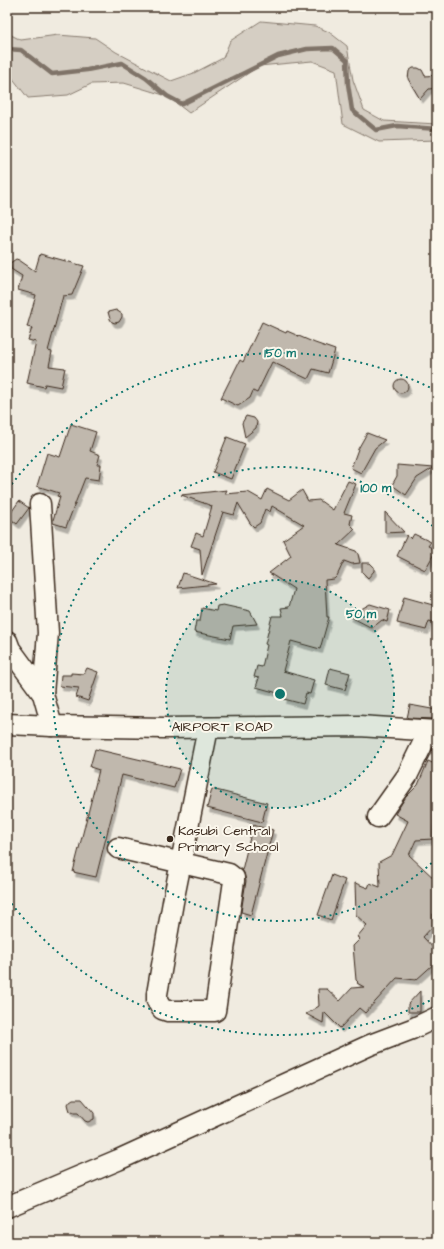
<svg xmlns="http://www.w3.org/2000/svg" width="444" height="1249" viewBox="0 0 444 1249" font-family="'Architects Daughter',sans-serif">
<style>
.green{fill:#d5cec3;stroke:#887c70}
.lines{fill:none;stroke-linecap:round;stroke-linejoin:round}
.stream{stroke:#7f7367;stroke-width:4.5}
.building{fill:#c0b8ad;stroke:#3b2a1e;filter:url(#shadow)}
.minor-casing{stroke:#3b2a1e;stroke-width:23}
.minor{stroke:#fbf7ec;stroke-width:20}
.ring{fill:none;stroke:#0f766e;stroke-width:2;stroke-dasharray:2 4}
.poi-dot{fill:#3b2a1e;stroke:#fbf7ec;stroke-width:1.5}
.labels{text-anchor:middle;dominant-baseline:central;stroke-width:4;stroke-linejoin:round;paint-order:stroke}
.street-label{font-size:14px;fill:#3b2a1e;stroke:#fbf7ec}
.poi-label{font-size:14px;fill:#3b2a1e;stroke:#fbf7ec;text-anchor:start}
.centre{fill:#0f766e;stroke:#fbf7ec;stroke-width:2}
.ring-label{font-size:12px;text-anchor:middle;font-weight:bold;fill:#0f766e;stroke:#fbf7ec;stroke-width:4;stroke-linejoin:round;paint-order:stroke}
</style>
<defs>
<filter id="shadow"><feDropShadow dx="2.5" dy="4.5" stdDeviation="0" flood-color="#0004"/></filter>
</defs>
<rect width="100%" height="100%" fill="#f0ebe0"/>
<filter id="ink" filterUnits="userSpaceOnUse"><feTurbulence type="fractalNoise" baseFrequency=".025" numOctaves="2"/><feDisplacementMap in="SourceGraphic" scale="8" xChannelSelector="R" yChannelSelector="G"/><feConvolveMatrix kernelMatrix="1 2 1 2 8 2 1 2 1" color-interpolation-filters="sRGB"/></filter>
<g filter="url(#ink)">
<path class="green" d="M261,21L315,26L329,32L347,46L353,80L364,110L384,121L437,124V140L379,142L343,124L336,70L312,61L259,66L189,113L167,96L124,83L91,84L68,95L28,98L7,71V33L21,40L58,35L95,38L116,52L171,81L194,73L223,58L230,41Z"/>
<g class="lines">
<path class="stream" d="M7,49L21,50L52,74L87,70L122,63L146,78L167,96L182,104L278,56L307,49L333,48L347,60L348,84L352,110L376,130L397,126L437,129"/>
</g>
<g class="building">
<path d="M413,68H418L422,70L425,76L437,75V88L429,89L420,99L408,79L409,71Z"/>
<path d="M40,254L84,266L72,295L63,296L48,351L52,352L49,366L65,368L61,387L45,384L44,387L27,383L36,342L28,340L32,328L27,327L36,295L18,290L22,276L11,269L10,263L16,259L19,260L35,271Z"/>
<path d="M116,310L122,314V317L119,322L115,323L112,322L110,319L108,312Z"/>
<path d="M262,322L286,333L287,331L315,343L335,350L328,373L313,369L308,379L272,362L257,393L253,391L250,398L238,406L221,398L240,360L243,362Z"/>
<circle cx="401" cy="386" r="7"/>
<path d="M246,416L254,418L257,422L256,428L245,437L242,423Z"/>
<path d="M71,424L96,432L90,451L100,455L97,465H101L99,480L85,478L66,527L53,523V520L60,497L57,496L59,493L37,486L47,453L60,457Z"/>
<path d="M367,433L385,440L375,448L361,473L351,468L358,449Z"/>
<path d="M227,437L245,444L231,479L213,472Z"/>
<path d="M397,465L433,468L417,478L406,495L392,485L397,476Z"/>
<path d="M348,481L356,484L344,513L352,515L350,524L355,529L338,545L356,551L358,554L360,563L352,564L344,561L337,576L334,579L325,580L327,617H329L320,649L291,641L283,671L314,680L310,694L306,693L303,704L284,699L285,695L256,687L259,678L254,677L257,666L262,667L267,645L265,644L272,616H283L281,608L289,607L294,589L269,573L291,556L283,540L304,525L272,506L270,512L265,509L260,523L254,527L250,523L238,503L234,515L223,512L202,575L200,549L191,546L196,533L203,536L212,506L181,495L227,490L225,494L248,492L262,500L267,489L289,500L302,490L308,501L319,500L333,510Z"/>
<path d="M19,501L29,508L17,524L8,517Z"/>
<path d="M385,512L404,532L385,533Z"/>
<path d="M414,534L431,542L428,546L436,550L425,570L397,556L407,535L411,539Z"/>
<path d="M362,563H370L374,567V571L368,578L362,572Z"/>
<path d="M183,573L216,584L178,588Z"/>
<path d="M404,597L433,605L432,608L437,609V623L429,621L426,630L397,623Z"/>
<path d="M370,604L390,610L387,622L382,620L372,628L349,616Z"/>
<path d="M223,605L250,611L257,624L233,626L230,639L194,632L196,621H200L202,608L216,611L217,606Z"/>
<path d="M87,668L98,672L88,701L76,697L79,688L60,686L61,675H71V673L84,674Z"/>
<path d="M330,668L350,673L345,690L326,685Z"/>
<path d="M410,705L437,710V719L407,718Z"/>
<path d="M95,749L180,769L174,788L122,775L96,877L73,872L99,770L90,767Z"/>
<path d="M428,761L437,765V782L435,781L433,839L416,840L409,855L437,881V914H433V926L423,937L437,952V961L416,980L397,978L365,1013L359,1008L340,1028L324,1012L323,1023L306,1014L319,1006L318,989H327L340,1001L352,988L364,987L357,983L358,982L356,980L353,946L360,939L357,937L367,925L356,915L355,883L368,888L370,883L380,887L379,862L392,855L408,821L395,814L405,798L418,785Z"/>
<path d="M212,789L267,803L262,822L207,808Z"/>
<path d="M253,825L273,830L251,915L241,912L246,881L244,873L242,870Z"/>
<path d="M332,875L345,880L331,920L318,915Z"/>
<path d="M420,991V1012H408V1004Z"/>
<path d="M73,1099H82L94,1113V1119L88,1122L85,1121L78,1113H74L70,1111L69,1108L68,1104L70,1101Z"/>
</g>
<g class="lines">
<defs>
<g id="minor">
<path d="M40,504L48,633L43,694"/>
<path d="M7,641L10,649L43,694L52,726"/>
<path d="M7,724L52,726L164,728L359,726L437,731"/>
<path d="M378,817L407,776L429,731"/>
<path d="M118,848L229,874L234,878V881L215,1011H168L162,1009L157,1001V994L173,902L208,728"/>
<path d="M7,1207L118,1160L370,1045L412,1029L437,1017"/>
</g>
</defs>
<use href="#minor" class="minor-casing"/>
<use href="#minor" class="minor"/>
</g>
</g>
<circle cx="280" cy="694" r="114" fill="#0f766e" fill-opacity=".12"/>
<g class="ring">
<circle cx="280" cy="694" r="114"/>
<path d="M436 859A227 227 0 1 1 436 529"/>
<path d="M435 998A341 341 0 0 1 8 899M8 489A341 341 0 0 1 435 390"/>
</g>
<circle class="poi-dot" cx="170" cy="839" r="4"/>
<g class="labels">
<g class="street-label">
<text x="222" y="727">AIRPORT ROAD</text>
</g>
<g class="poi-label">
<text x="178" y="831">Kasubi Central<tspan x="178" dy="16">Primary School</tspan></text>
</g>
</g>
<circle cx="280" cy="694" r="6" class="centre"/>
<g class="ring-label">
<text x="280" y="357">150 m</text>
<text x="376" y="492">100 m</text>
<text x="361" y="618">50 m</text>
</g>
<rect width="444" height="1249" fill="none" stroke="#fbf7ec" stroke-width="24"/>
<rect x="12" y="12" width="420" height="1225" fill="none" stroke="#3b2a1e" stroke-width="1.5" filter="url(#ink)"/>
</svg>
